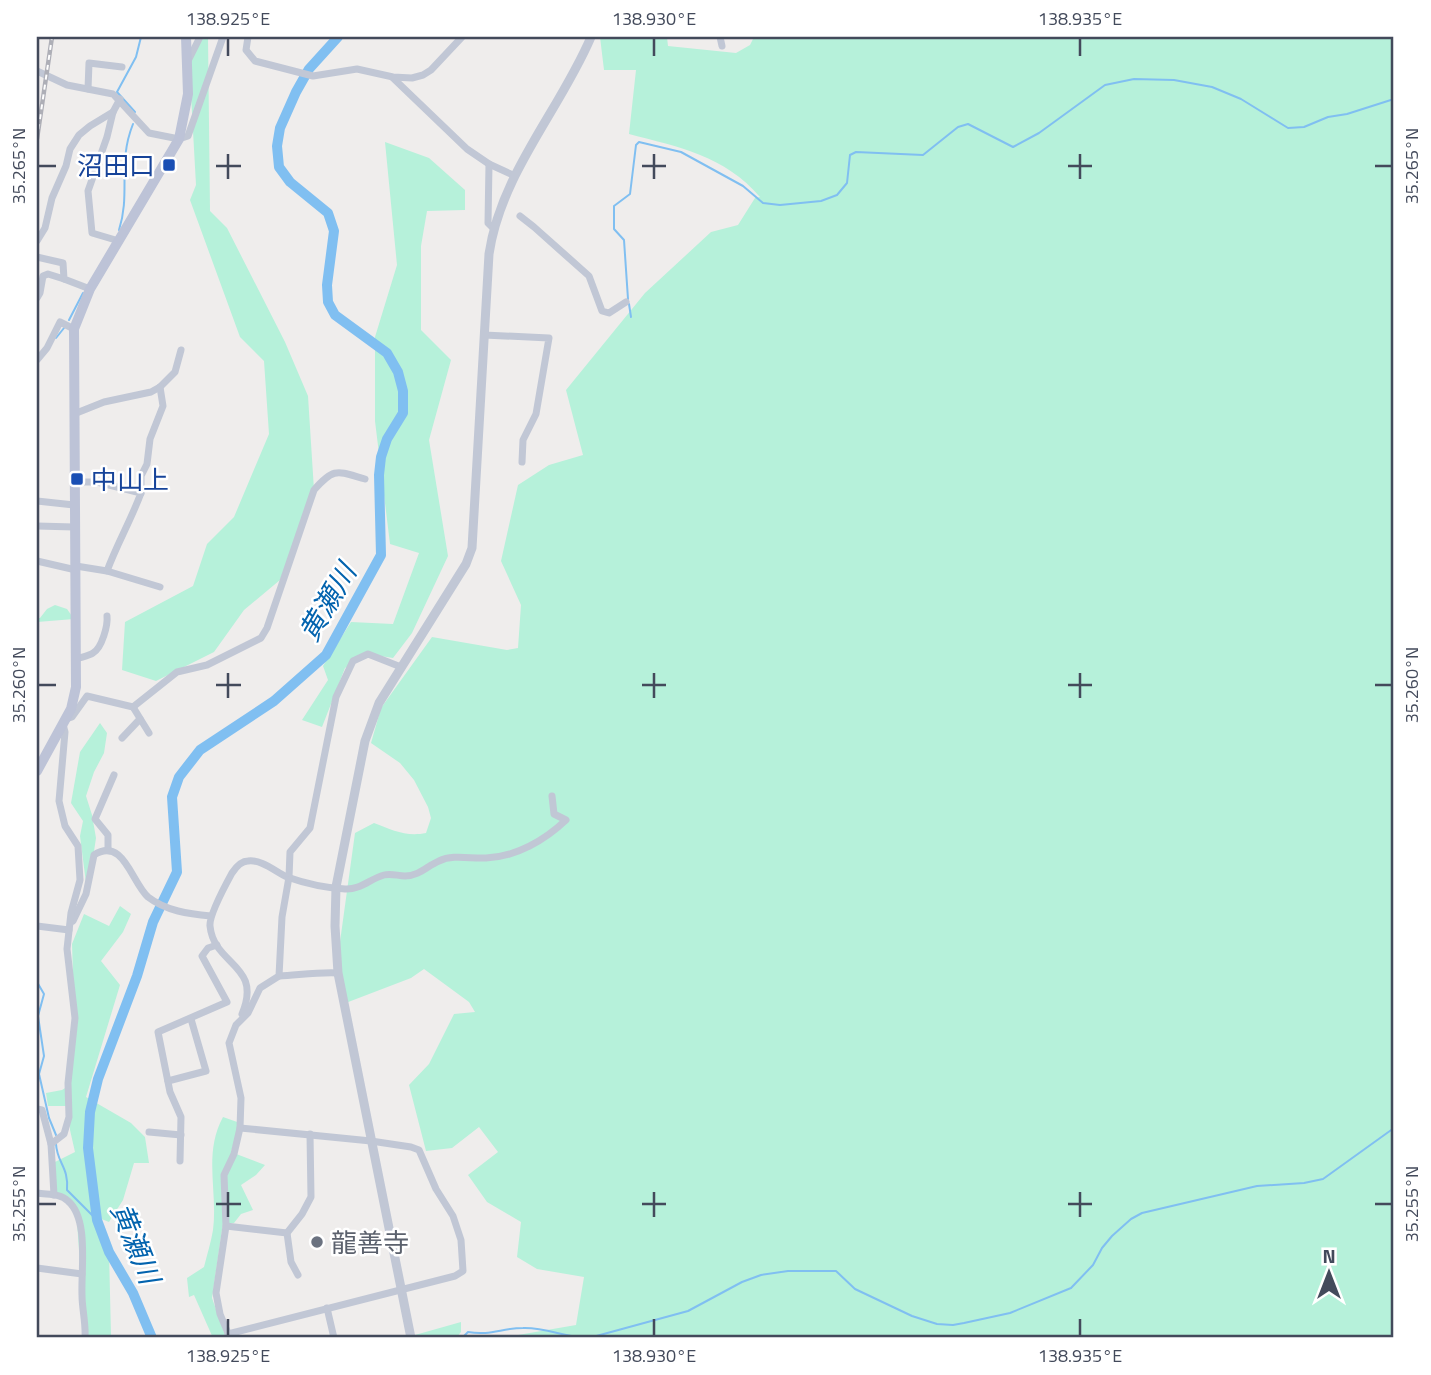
<svg xmlns="http://www.w3.org/2000/svg" width="1431" height="1375" viewBox="0 0 1431 1375" font-family="'Titillium Web','Noto Sans JP',sans-serif">
<style>
.green{fill:#b6f1da}
.lines{fill:none;stroke-linecap:round;stroke-linejoin:round}
.stream{stroke:#80bff1;stroke-width:2}
.river{stroke:#80bff1;stroke-width:10}
.minor{stroke:#c1c7d5;stroke-width:7}
.tertiary{stroke:#c1c7d5;stroke-width:9}
.secondary{stroke:#bdc3d7;stroke-width:10}
.rail-casing{stroke:#aeafb7;stroke-width:4.5}
.rail{stroke:#fff;stroke-width:2;stroke-dasharray:5;stroke-linecap:butt}
.ticks{fill:none;stroke:#434a5b;stroke-width:2.5}
.transit-dot{fill:#1a4fb4;stroke:#fff;stroke-width:2.5}
.worship-dot{fill:#6b7280;stroke:#fff;stroke-width:2.5}
.labels{text-anchor:middle;dominant-baseline:central;stroke-width:5;stroke-linejoin:round;paint-order:stroke}
.transit-label{font-size:26px;fill:#164399;stroke:#fff;text-anchor:end}
.worship-label{font-size:26px;fill:#5b616d;stroke:#fff;text-anchor:start}
.water-label{font-size:28px;font-style:italic;fill:#0263ae;stroke:#fff}
.neatline{fill:none;stroke:#434a5b;stroke-width:2.5}
.ticks-label{font-size:18px;text-anchor:middle;fill:#434a5b}
</style>
<rect width="100%" height="100%" fill="#efedec"/>
<g class="green">
<path d="M204,37H208L210,211L227,228L285,342L308,396L314,490L280,580L244,610L214,652L156,681L122,670L125,622L193,586L207,544L234,517L269,434L264,361L240,337L190,200L196,185L189,59Z"/>
<path d="M600,37H667L668,46L736,53L750,45L754,37H1394V1338H517L518,1335L576,1325L584,1277L537,1269L517,1257L521,1222L487,1202L468,1175L498,1152L479,1127L452,1148L426,1151L409,1085L429,1064L454,1014L475,1012L469,1002L424,969L411,978L343,1004L339,949L355,833L374,823C392,830 406,837 426,833L431,818L428,807L414,780L400,763L371,743L381,708L432,637L507,650L518,648L521,605L501,561L518,485L549,465L583,455L566,390L645,293L711,232L738,225L755,198L760,197C725,156 679,147 629,134L636,70H604Z"/>
<path d="M385,142L429,158L465,190V210L427,211L421,246V330L451,360L429,440L448,556L412,633L393,658L368,654L345,668L322,727L302,720L328,680L323,666L351,622L393,624L419,553L390,544L375,421V337L397,265Z"/>
<path d="M55,605L67,609L74,619L37,622V618H40L47,609Z"/>
<path d="M100,723L107,733L104,753L94,772L86,796L92,815L96,838L92,865L86,883L80,836L83,821L71,803L80,752Z"/>
<path d="M120,906L131,914L123,932L101,961L120,985L86,1097L131,1123L145,1137L149,1163H134L123,1200L109,1222L99,1218L109,1252L111,1335L109,1338H85L76,1207L55,1193L53,1163L75,1152L70,1130V1110L66,1106H48L46,1093L62,1090L70,1085L75,1035L72,944L84,914L109,926Z"/>
<path d="M223,1117L240,1123L231,1152L265,1165L256,1175L241,1185L253,1210L241,1214L234,1223H223L212,1298L226,1338H213L194,1295L189,1297L187,1278L204,1267C207,1255 211,1242 213,1230C218,1191 203,1154 223,1117Z"/>
<path d="M461,1322V1332L456,1338H416L415,1335Z"/>
</g>
<g class="lines">
<g class="stream">
<path d="M135,112L117,92L136,57L141,37"/>
<path d="M119,230C131,193 117,164 133,124"/>
<path d="M628,299L624,240L614,229V206L630,194L636,145L639,142L681,152L743,186L763,203L780,205L821,201L837,195L847,183L850,155L856,152L923,155L958,127L968,124L1013,147L1039,133L1105,85L1134,79L1174,80L1212,87L1241,99L1288,128L1304,127L1328,117L1347,114L1394,99"/>
<path d="M629,304L631,317"/>
<path d="M69,320L83,293"/>
<path d="M56,338L64,328"/>
<path d="M37,982L44,994L38,1016L44,1056L39,1074L49,1118L56,1135"/>
<path d="M56,1144C57,1163 69,1167 67,1190L97,1220"/>
<path d="M462,1338L468,1332C490,1336 502,1328 523,1328C546,1327 566,1338 589,1338L688,1311L742,1282L761,1275L788,1271H836L855,1289L912,1316L937,1324L953,1325L964,1323L1010,1313L1071,1288L1093,1265L1102,1248L1112,1236L1131,1219L1142,1213L1257,1186L1304,1183L1323,1179L1394,1128"/>
</g>
<path class="river" d="M152,1338L133,1293L109,1252L97,1220L88,1148L90,1112L98,1079L137,976L153,922L177,872L172,797L179,777L200,750L274,701L326,655L381,555L379,475L381,457L387,439L403,413V391L398,372L387,353L335,315L328,302L327,285L334,231L328,213L290,182L279,167L277,146L280,128L296,92L309,69L338,37"/>
<g class="minor">
<path d="M248,37L246,50L255,61L313,76L357,69L393,77L412,78L423,75L431,70L462,37"/>
<path d="M720,37L722,46"/>
<path d="M188,61L200,37"/>
<path d="M37,71L67,85L113,94L149,133L179,139L188,136L223,37"/>
<path d="M393,78L467,149L489,164L515,176"/>
<path d="M88,89L89,63L122,67"/>
<path d="M489,164L488,223L493,228"/>
<path d="M520,216L534,227L589,276L602,311L609,313L626,302"/>
<path d="M37,241L45,228L52,198L66,166L70,149L79,135L90,126L113,112"/>
<path d="M119,241L92,233L88,191L107,137L113,112L120,99"/>
<path d="M37,257L63,263L64,279L90,289"/>
<path d="M37,298L40,293L43,276L48,274L64,279"/>
<path d="M484,335L549,338L536,414L523,440L522,462"/>
<path d="M37,360L47,348L60,322L74,329"/>
<path d="M74,414L104,402L151,392L160,387L175,372L181,350"/>
<path d="M75,482H97L141,493C131,520 117,544 107,571"/>
<path d="M141,493V476L147,464L150,439L163,406L160,387"/>
<path d="M37,501L74,505"/>
<path d="M37,526L74,527"/>
<path d="M37,561L76,570"/>
<path d="M76,566L107,571L160,587"/>
<path d="M76,659C81,657 89,656 93,653C102,648 108,625 107,616"/>
<path d="M133,707L177,672L207,665L261,638L267,628L314,490C334,467 337,471 365,479"/>
<path d="M66,719L72,717L87,696L133,707L149,733"/>
<path d="M122,738L140,719"/>
<path d="M108,850V835L95,819L114,775"/>
<path d="M73,921L86,894L94,855C123,836 132,883 148,897C166,911 189,914 211,916"/>
<path d="M37,926L69,930"/>
<path d="M279,976C299,975 318,972 338,973"/>
<path d="M242,1014C263,964 214,966 210,926C209,915 226,884 232,873C236,867 241,861 248,861C261,859 276,872 287,877C304,883 327,888 345,889C360,890 370,879 384,875C391,873 398,876 405,876C419,876 427,866 439,861C453,854 471,859 486,858C516,857 545,840 566,820L554,814L552,796"/>
<path d="M168,1081L206,1071L191,1019"/>
<path d="M37,1109L42,1110L51,1144"/>
<path d="M149,1132L181,1135"/>
<path d="M180,1161L181,1117L170,1092L158,1032L227,1002L202,956L208,948L217,945"/>
<path d="M37,1193C47,1195 60,1193 68,1201C89,1219 81,1268 82,1295C82,1309 86,1323 85,1338"/>
<path d="M54,1195L51,1144L64,1134L69,1117L68,1083L75,1018L67,949L71,913L80,880L78,846L65,826L59,801L65,732L63,724"/>
<path d="M226,1226L287,1233L291,1262L298,1275"/>
<path d="M287,1233L302,1214L311,1197L310,1134"/>
<path d="M37,1268L82,1274"/>
<path d="M327,1308L334,1338"/>
<path d="M228,1334L455,1276L463,1271L461,1240L453,1216L436,1189L419,1150L411,1147L371,1141L240,1128"/>
<path d="M230,1338L220,1314L216,1293L226,1226L224,1175L234,1154L240,1128L241,1098L229,1043L236,1025L248,1013L260,988L279,976L282,917L289,877L290,852L310,828L336,697L353,661L368,654L401,667"/>
</g>
<path class="tertiary" d="M411,1338L338,973L335,926L336,887L365,741L379,703L466,564L472,548L489,254C501,173 560,110 591,37"/>
<path class="secondary" d="M37,771L71,709L76,687L74,329L90,289L179,139L188,94L186,37"/>
<defs>
<path id="rail" d="M37,139L52,37"/>
</defs>
<use href="#rail" class="rail-casing"/>
<use href="#rail" class="rail"/>
</g>
<path class="ticks" d="M228,38V56M654,38V56M1080,38V56M228,154V179M654,154V179M1080,154V179M38,166H56M216,166H241M642,166H666M1068,166H1092M1375,166H1392M228,673V698M654,673V698M1080,673V698M38,685H56M216,685H241M642,685H666M1068,685H1092M1375,685H1392M228,1192V1217M654,1192V1217M1080,1192V1217M38,1204H56M216,1204H241M642,1204H666M1068,1204H1092M1375,1204H1392M228,1319V1336M654,1319V1336M1080,1319V1336"/>
<g class="transit-dot">
<rect x="162" y="158" width="14" height="14" rx="3.5"/>
<rect x="70" y="472" width="14" height="14" rx="3.5"/>
</g>
<circle class="worship-dot" cx="317" cy="1242" r="7"/>
<g class="labels">
<g class="transit-label">
<text x="155" y="165">沼田口</text>
<text x="91" y="479" text-anchor="start">中山上</text>
</g>
<g class="worship-label">
<text x="331" y="1242">龍善寺</text>
</g>
<g class="water-label">
<text transform="translate(327 602) rotate(-60)">黄瀬川</text>
<text transform="translate(136 1243) rotate(68)">黄瀬川</text>
</g>
</g>
<rect width="1431" height="1375" fill="none" stroke="#ffffff" stroke-width="77"/>
<g transform="translate(1329 1273)" stroke="#ffffff" stroke-width="5" paint-order="stroke">
<path d="M0-5L12 26L0 18L-12 26Z" fill="#434a5b"/>
<text y="-10" font-size="19" font-weight="bold" text-anchor="middle" fill="#434a5b">N</text>
</g>
<rect x="38" y="38" width="1354" height="1298" class="neatline"/>
<g class="ticks-label">
<text x="228" y="25">138.925°E</text>
<text x="654" y="25">138.930°E</text>
<text x="1080" y="25">138.935°E</text>
<text transform="translate(19 166) rotate(-90)" y="6">35.265°N</text>
<text transform="translate(1412 166) rotate(-90)" y="6">35.265°N</text>
<text transform="translate(19 685) rotate(-90)" y="6">35.260°N</text>
<text transform="translate(1412 685) rotate(-90)" y="6">35.260°N</text>
<text transform="translate(19 1204) rotate(-90)" y="6">35.255°N</text>
<text transform="translate(1412 1204) rotate(-90)" y="6">35.255°N</text>
<text x="228" y="1362">138.925°E</text>
<text x="654" y="1362">138.930°E</text>
<text x="1080" y="1362">138.935°E</text>
</g>
</svg>
